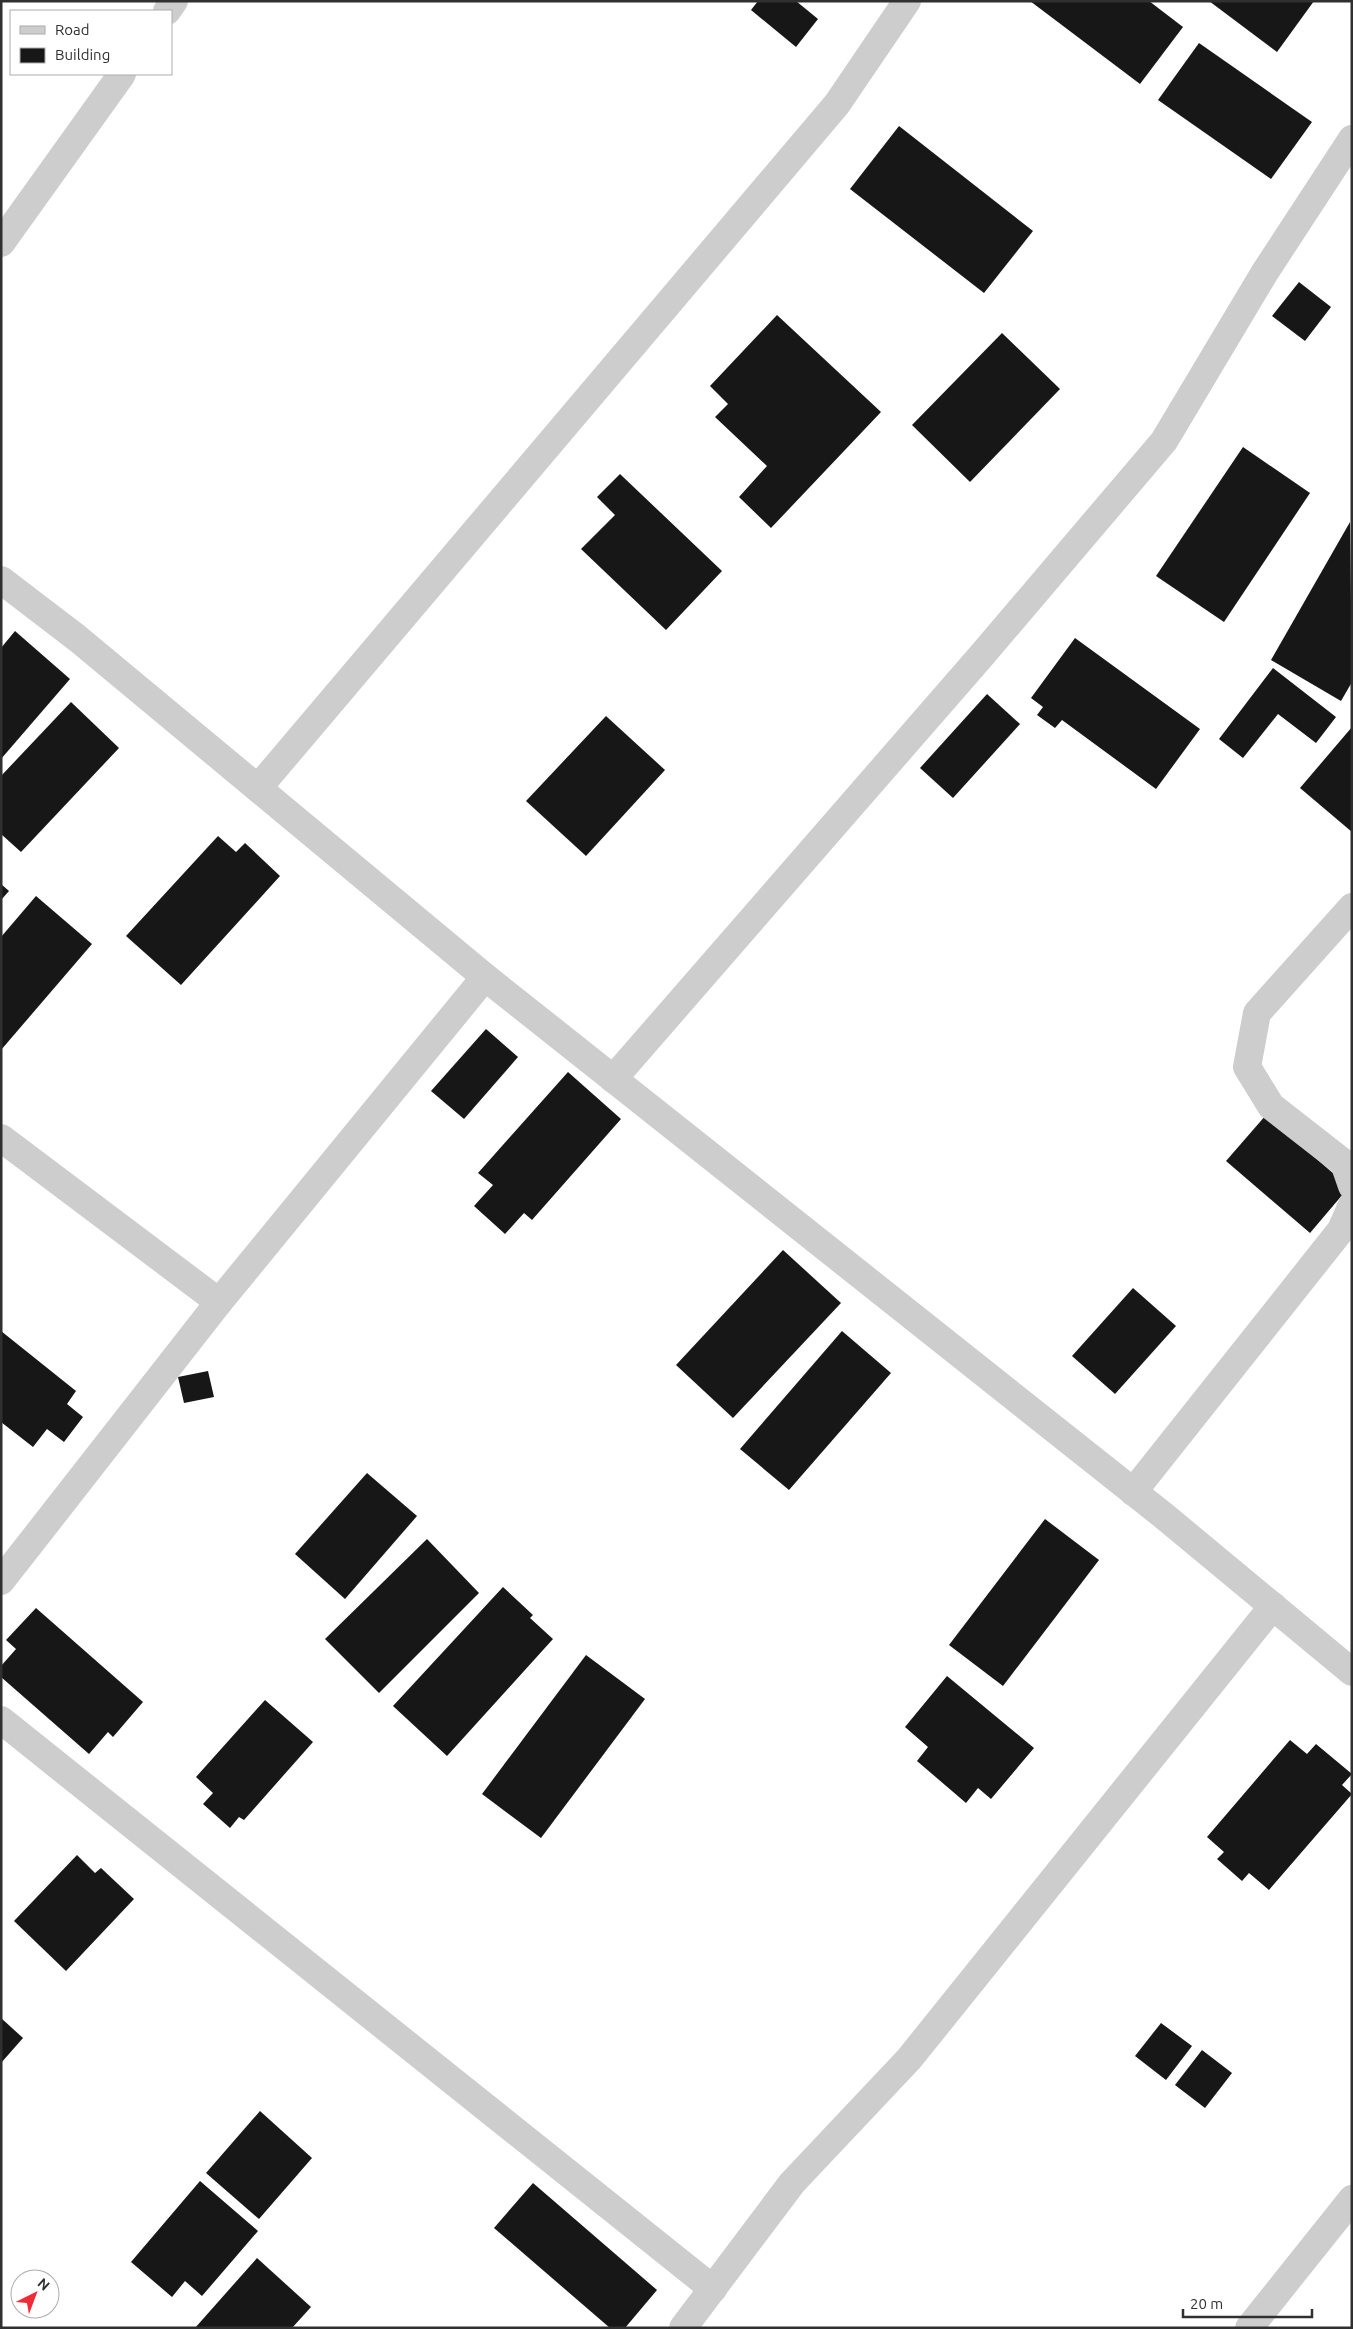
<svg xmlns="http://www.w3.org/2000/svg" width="1353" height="2329" viewBox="0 0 1353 2329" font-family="Ubuntu,sans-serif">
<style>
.building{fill:#171717}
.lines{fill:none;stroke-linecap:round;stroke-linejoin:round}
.minor{stroke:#cdcdcd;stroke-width:28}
</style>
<rect width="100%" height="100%" fill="#fff"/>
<g class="building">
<path d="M758,1H796L818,19L796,47L751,10Z"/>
<path d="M1030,1H1149L1183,27L1140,84Z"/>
<path d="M1209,1H1314L1277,52Z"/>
<path d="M1199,43L1312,122L1271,179L1158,100Z"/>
<path d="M899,126L1033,231L984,293L850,189Z"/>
<path d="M1299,282L1331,307L1305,341L1272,316Z"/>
<path d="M777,315L881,412L771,528L739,497L767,466L715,417L728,404L710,386Z"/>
<path d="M1002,333L1060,389L970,482L912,425Z"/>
<path d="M1243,447L1310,493L1224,622L1156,576Z"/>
<path d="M620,474L722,571L666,630L581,549L615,515L597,497Z"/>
<path d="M1350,522L1352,682L1341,701L1271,660Z"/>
<path d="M15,631L70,679L1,759V648Z"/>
<path d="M1075,638L1200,729L1156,789L1062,720L1055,728L1037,715L1043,707L1031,698Z"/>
<path d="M1273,668L1336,717L1316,743L1278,714L1243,758L1219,739Z"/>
<path d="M987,694L1020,724L953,798L920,768Z"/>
<path d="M71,702L119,748L21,852L1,834V776Z"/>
<path d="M606,716L665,770L586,856L526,801Z"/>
<path d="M1352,727V832L1300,788Z"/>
<path d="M218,836L236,852L245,843L280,876L181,985L126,936Z"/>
<path d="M1,884L9,891L1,900Z"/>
<path d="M36,896L92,944L1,1050V937Z"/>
<path d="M486,1029L518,1057L464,1119L431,1091Z"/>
<path d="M568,1072L621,1119L532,1220L524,1213L505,1234L474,1206L493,1185L478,1173Z"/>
<path d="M1266,1115L1349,1187L1310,1233L1226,1161Z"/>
<path d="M783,1250L841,1303L733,1418L676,1365Z"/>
<path d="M1133,1288L1176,1326L1115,1394L1072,1356Z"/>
<path d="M1,1331L76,1391L67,1404L83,1417L64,1442L47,1429L33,1447L1,1422Z"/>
<path d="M842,1331L891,1373L789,1490L740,1449Z"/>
<path d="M208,1371L214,1397L184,1403L178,1377Z"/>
<path d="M367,1473L417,1516L345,1599L295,1554Z"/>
<path d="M1045,1519L1099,1560L1003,1686L949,1645Z"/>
<path d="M427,1539L479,1593L379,1693L325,1639Z"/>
<path d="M503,1587L533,1615L530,1618L553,1639L447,1756L393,1706Z"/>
<path d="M36,1608L143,1702L113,1737L108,1732L89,1754L1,1677V1666L16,1649L6,1640Z"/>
<path d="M586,1655L645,1699L541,1838L482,1794Z"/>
<path d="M947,1676L1034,1748L991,1799L978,1788L966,1803L917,1761L928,1747L905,1727Z"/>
<path d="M265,1700L313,1742L244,1820L239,1817L230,1828L203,1804L213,1793L196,1777Z"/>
<path d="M1290,1740L1307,1754L1316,1744L1352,1774L1342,1785L1352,1794L1269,1890L1249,1873L1242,1881L1217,1859L1224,1852L1207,1837Z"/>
<path d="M77,1855L95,1873L101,1868L134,1899L66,1971L14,1921Z"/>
<path d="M1,2018L23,2038L1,2063Z"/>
<path d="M1161,2023L1192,2046L1166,2080L1135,2056Z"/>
<path d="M1202,2050L1232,2073L1205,2108L1175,2085Z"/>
<path d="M260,2111L312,2158L259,2219L206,2173Z"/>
<path d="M200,2181L258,2231L202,2296L185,2281L172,2297L131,2262Z"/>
<path d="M533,2183L657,2290L625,2328H610L494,2228Z"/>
<path d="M257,2258L311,2307L292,2328H195Z"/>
</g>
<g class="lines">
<g class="minor">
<path d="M167,11L174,1"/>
<path d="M1,243L122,74"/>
<path d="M1,580L77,638L485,977L1164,1516L1352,1672"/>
<path d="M258,788L837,104L907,1"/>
<path d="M1352,907L1257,1013L1247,1067L1271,1106L1344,1163L1352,1186"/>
<path d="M613,1079L982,655L1164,441L1265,272L1352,139"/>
<path d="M1,1138L219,1302"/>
<path d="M1133,1492L1341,1230L1352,1205"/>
<path d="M1,1581L219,1302L485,977"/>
<path d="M1,1720L713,2289"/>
<path d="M683,2328L792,2183L909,2059L1273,1606"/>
<path d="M1249,2328L1352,2199"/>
</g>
</g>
<rect width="1353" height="2329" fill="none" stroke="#303030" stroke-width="5"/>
<rect x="10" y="10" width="162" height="65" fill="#ffffff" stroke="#acacac"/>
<rect x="20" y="26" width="25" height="8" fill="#cdcdcd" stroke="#acacac"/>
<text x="55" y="35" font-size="15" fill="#303030">Road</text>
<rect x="20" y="48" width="25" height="15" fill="#171717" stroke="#acacac"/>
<text x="55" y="60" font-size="15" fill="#303030">Building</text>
<g transform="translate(35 2294) rotate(42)"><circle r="24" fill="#ffffff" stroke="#acacac"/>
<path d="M0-4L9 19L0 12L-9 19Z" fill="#ee2b37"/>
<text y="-8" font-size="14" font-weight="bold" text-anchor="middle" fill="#303030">N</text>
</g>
<path d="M1183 2309v8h129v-8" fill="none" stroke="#303030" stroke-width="2.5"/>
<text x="1190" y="2309" font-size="15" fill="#303030" stroke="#ffffff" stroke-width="4" paint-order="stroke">20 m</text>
</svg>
